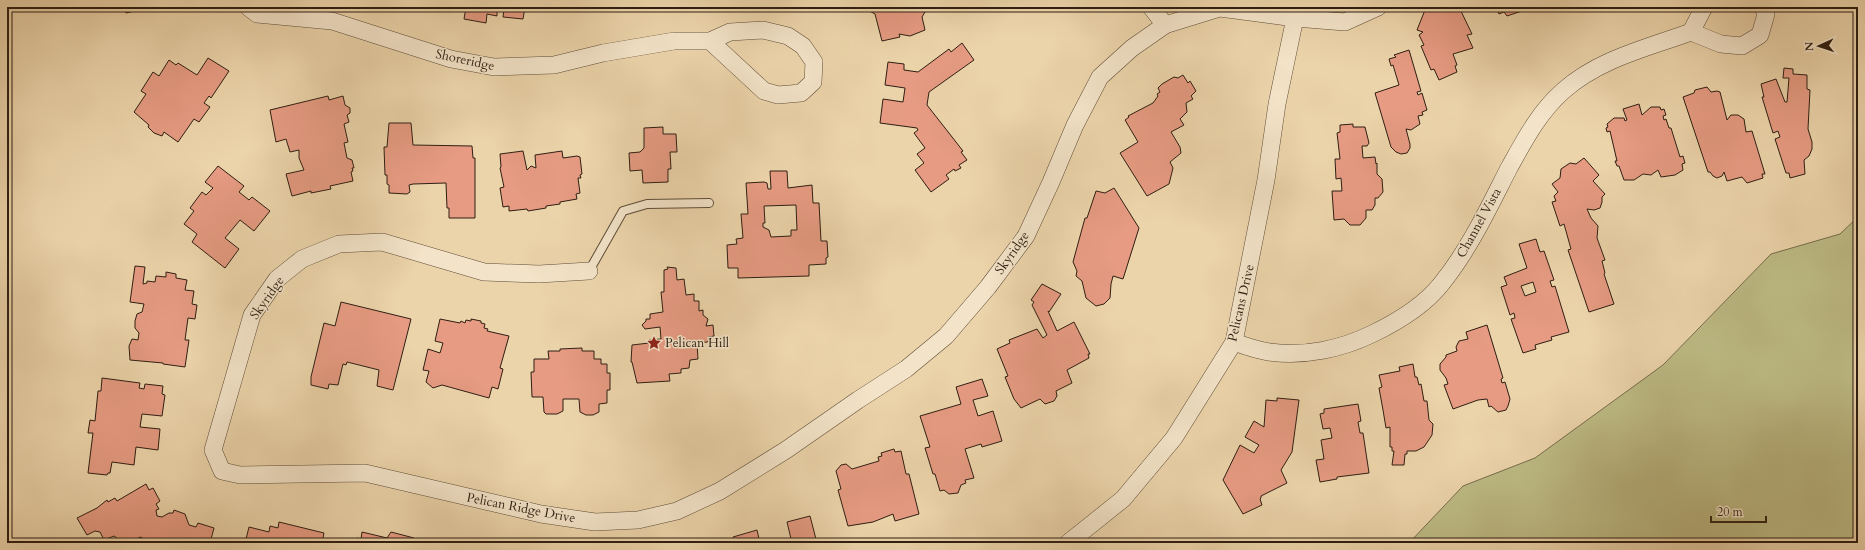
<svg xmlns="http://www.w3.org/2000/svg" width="1865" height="550" viewBox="0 0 1865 550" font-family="Cardo,serif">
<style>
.green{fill:#bdbb85;stroke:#766c4c}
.building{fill:#e69b82;stroke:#2e1e12;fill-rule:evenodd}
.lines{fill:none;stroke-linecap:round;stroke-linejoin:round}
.service-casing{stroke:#5e4c38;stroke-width:10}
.minor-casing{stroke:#5e4c38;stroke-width:18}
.service{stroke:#f3e3c8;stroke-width:8}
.minor{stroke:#f3e3c8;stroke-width:17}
.labels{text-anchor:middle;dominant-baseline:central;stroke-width:3;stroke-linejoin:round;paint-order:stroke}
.street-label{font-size:13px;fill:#2e1e12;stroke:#f3e3c8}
.poi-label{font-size:13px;fill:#2e1e12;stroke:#f3e3c8;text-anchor:start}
</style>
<rect width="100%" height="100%" fill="#ecd4aa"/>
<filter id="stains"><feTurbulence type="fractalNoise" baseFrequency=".005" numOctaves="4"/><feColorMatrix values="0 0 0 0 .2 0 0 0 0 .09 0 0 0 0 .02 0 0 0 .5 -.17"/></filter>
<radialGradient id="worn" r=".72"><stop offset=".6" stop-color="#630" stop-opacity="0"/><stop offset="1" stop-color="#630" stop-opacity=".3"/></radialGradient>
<path class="green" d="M1858,217V543H1409L1463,486L1535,458L1663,365L1771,254L1840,234Z"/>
<g class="building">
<path d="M124,7H146L147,8L126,13Z"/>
<path d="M466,7H525L523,19L503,17L504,10L497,8V16L487,14L486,23L464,19Z"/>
<path d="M569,7H584L570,9Z"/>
<path d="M858,7H928L922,17L925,30L910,36L899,34L900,37L882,41L875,14L866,9L865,11Z"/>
<path d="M1423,7H1459L1472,34L1467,35L1473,48L1453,54L1457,65L1455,66L1457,72L1439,80L1434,69L1431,70L1421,46L1424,45L1419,35L1423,32L1417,30L1425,10L1422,8Z"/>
<path d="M1496,7H1524L1525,10L1507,16L1504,12L1499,14Z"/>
<path d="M962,43L974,60L929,92L927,105L963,151L961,152L967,160L959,165L961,168L955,171L954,169L946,175L949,179L931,192L915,170L924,163L917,154L925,148L914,133L918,130L917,128L880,123L883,99L903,102L905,88L885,85L888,62L904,64V70L918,72L949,49L951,52Z"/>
<path d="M1409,50L1421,91L1417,92L1418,95L1422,93L1427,110L1422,112L1423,115L1418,116L1420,124L1411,130L1406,129L1410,144V148L1407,153L1401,154L1396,152L1391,147L1375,93L1399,85L1393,65L1391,66L1389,59L1396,57L1394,55Z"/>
<path d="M208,58L229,71L211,98L209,96L204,103L210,107L199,122L194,119L178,142L164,132L162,136L154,133L148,127L149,125L134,112L146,94L141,91L153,72L159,76L169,60L176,65L178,63L197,75Z"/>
<path d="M1784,68L1793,69V74L1807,75V89L1810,90L1808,129L1812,142V149L1809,156L1804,160L1805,174L1790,178L1789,173H1786L1775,139L1780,137L1778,131L1773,133L1762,97H1764L1761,84L1776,79L1785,102H1787L1789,78H1783Z"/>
<path d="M1183,75L1188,83L1190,81L1196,91L1191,96L1193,99L1186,103L1187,112L1180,119L1184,125L1171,132L1180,147L1181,153L1170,162L1173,168L1169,184L1147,196L1120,153L1138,142L1125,120L1129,117L1128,116L1153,103L1158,96L1157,94L1160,92L1158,88L1162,84L1174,77L1178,78Z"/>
<path d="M1707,87L1711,92L1717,91L1720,92L1727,120L1731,115H1738L1744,119L1746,132L1752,131L1765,174H1762L1763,178L1747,183L1742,177L1727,181L1724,172L1722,176L1717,178L1713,176L1710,172H1708L1683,97L1694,93L1695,90Z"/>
<path d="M328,96L329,100L343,96L345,105L350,108V113L347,115L349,122L344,124L348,142L344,143L347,158L352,160L354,168H352L353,171L351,172L353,181L330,186L331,189L311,193V191L292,196L286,174L304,170L299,158V150L290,152L286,139L276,142L270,110Z"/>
<path d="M1639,104L1642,115L1651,107H1660L1661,110L1664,109L1666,115L1663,116L1664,120L1666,119L1669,128H1671L1680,157L1683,156L1685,163L1682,164L1683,170L1675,175L1661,177L1658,170L1651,175L1643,174L1634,180H1624L1619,166H1617L1615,161H1617L1610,131L1607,132L1606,128L1608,127L1607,124L1614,118H1624L1625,121L1627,120L1623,109Z"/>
<path d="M389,123H411L413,145L472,146L473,158H475V218H449V208H447L446,183L413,184L409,185L410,192L407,194L389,193V185L387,184V175H385L384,147H387Z"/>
<path d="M1353,124V127H1365L1369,143L1367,146H1362L1363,158L1375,157L1376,164L1377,163V174L1382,179L1383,192L1378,198H1375V205L1372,210H1366V218L1360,225H1350L1344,219L1334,220L1332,191H1342L1341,178L1336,179L1335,159H1340L1337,133L1340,132V125Z"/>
<path d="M663,127V134H676L677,152H670L671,169H668V182L643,183L642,170L630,171L629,153L640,152L644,148V128Z"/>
<path d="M523,151L527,170L531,166L536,168L535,155L562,151L563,158L577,156L580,157L582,174L580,175L581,178H578L580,193L576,194L577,199L560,202V204L546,206V208L528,211L527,209L509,211V206L503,207L500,188L504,187L500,168L501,167L500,154Z"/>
<path d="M1584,158L1599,175L1593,181L1605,194L1602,197V202L1600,208L1594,210L1587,209L1591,218L1598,226L1597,238L1605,260L1602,261L1605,273L1604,274L1614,304L1589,312L1568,250L1571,249L1564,224L1560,226L1552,202L1556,201L1554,196L1558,192L1552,184L1560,178L1561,169L1570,163L1576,164Z"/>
<path d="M218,166L244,186L239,192L249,200L252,197L270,211L254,231L240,220L225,238L239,249L225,268L192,242L197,234L184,224L194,211L190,208L202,192L206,195L213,188L205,182Z"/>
<path d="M770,171H787L788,188L812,185L813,203H819L821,241H827L828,257L826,258V264L809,265V276L738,278V268H728L727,245L737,244L736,239L743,238L741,214H748L746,183L764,182L767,183L768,189H771ZM796,205L797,230H791V236L771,237L769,230L763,227V223H765L764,206Z"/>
<path d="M1114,188L1139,228L1123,279L1113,276L1111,284L1110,298L1104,304L1096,306L1086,298L1082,281L1076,276L1077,271L1073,262L1085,218H1087L1096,191L1105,193Z"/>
<path d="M1536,239L1540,252L1544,251L1554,280L1550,281L1552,287L1555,286L1569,332L1551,337L1552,340L1535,345L1536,349L1523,353L1511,319L1515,318L1514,313L1510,315L1501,287L1507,285L1504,277L1527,268L1519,244ZM1533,282L1536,292L1525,296L1521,286Z"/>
<path d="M135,266L145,267L143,284L147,283V281L155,282L156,276L166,277V272L176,274V278L187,280L185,290L194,291L192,304L197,305L195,319L188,318L185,340H189L185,367L163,364V363L130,360L129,346L132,339L138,340L139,333L135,328V321L137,314L142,312L144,304L130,302Z"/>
<path d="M667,267L676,268L677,280L684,279L686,295L694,294V301H699V311L703,310V315L708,319L706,326L713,325L714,336L708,337L709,341L707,342L697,343L698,359L690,360L689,368L681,369V373L669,374L670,381L637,383L632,362H631L632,345L649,343V340L661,339L660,327L645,329L642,325L646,321V319H650V314L663,312L661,292H664V270L668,269Z"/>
<path d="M1042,284L1061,294L1049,312L1048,311L1057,331L1074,322L1090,354H1088L1089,358L1067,370L1072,383L1056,391L1057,396L1054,401L1045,404L1040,399L1021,408L1014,399L1005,377L1008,376L997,349L1010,343L1009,340L1037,329L1043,338L1047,335L1032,305L1034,302L1031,300Z"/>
<path d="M341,302L411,319L393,390L377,386L379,370L347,362L346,365L343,364L338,385L329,384L328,389L311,385V377L324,323L335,326Z"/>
<path d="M440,319L460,323L461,321L465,323L466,320L471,321V319L481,321V323L485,324L484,328L488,329L487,331L509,336L500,368L503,369L498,389L492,387L489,398L442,385L433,388L426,382L429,371L423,370L428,349L440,353L443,343L435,341Z"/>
<path d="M1487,325L1503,378L1501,379L1502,383L1505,382L1510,399L1508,406L1506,410L1498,412L1491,406L1489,407L1487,399L1478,400L1453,409L1444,385L1448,384L1446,378L1440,370V364L1446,357V355L1457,351L1456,347L1459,341L1468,339L1466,332Z"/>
<path d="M582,348V351H594V359H601V364H607V373H610V390H607V403L599,404V412L593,415H586L580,412L579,399H563V411L557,414H546L544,412L543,397H532L531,372H534V359H549L548,351H560V349Z"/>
<path d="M1413,364L1415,377H1417L1419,385L1421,384L1424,401H1427L1429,420L1433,424L1432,435L1424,447L1416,451H1407V454H1405L1404,465H1392L1394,451H1392V447H1390V427L1386,428L1383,410L1379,388L1382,387L1379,375L1400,371L1399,367Z"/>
<path d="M102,378L140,383L139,388L144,389L145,384L163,386L162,394L165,395L162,416L142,414L140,427L160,429L158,450L136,447L134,465L112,462L110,473H108L107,475L88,473L93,433H88L90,420L95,421L98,391H101Z"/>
<path d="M982,379L988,396L973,400L978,416L993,411L1002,441L982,447L981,444L965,449L974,478L965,480L966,483L961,485L958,493L949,494L944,490L940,491L935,474H933L925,448L930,447L920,416L961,404L956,387Z"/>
<path d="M1277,398L1299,400L1292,452L1281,470L1287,483L1261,496V498L1260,499L1262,505L1243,514L1223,480L1240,445L1254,453L1259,445L1245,437L1254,421L1264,427L1266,400L1277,401Z"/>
<path d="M1358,404L1361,421L1358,422L1360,433H1363L1369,473L1337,477V479L1320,482L1316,460L1324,459L1321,440L1332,438L1330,428L1323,429L1320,414L1324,413V409Z"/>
<path d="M894,449L895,452L901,451L906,474H909L919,514L895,521L893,514L873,522L848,526L838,490L841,489L836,471L841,465L846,464L852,469L879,461L878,457L882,456L881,453Z"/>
<path d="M146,484L149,490L153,488L160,501L156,504L159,509L156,510L157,516L162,517L169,513H173L174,510L185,514L189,525L196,527L198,523L214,528L210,543H153L140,537L131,543H124L114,536L104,540L100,532L95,531L87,535L77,518L97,508L107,500L108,502L115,498L117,501Z"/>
<path d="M810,516L817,543H792L787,522Z"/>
<path d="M279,522L324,533L322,543H245L249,527L269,532L270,526L278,528Z"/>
<path d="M757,530L760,543H735L733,537Z"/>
<path d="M362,532L387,538L391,532L414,538L416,543H356L357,538L361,539Z"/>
</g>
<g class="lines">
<defs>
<path id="service" d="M589,271L623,211L647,204L709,203"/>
<g id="minor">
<path d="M248,7L257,14L332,21L451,59L494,67L554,65L603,53L674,41H710L764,91L778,95L801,93L813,82L814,62L803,46L788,36L763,30L730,32L710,41"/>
<path d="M1151,7L1165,25"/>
<path d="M1691,32L1721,44L1742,46L1760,35L1766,14L1763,7"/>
<path d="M589,271L539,274L484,272L382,242L339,244L302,259L277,279L252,315L213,450L222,471L240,475L365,473L541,514L595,522L638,520L677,511L720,491L786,450L858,400L906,369L946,336L988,287L1026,236L1051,182L1075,125L1100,77L1132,48L1165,25L1220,8L1295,18L1345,22L1378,7"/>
<path d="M1234,342C1245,346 1257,350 1269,352C1304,357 1341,349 1372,334C1397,322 1425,305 1442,283C1470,248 1489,207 1509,168C1524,141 1539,112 1563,91C1599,59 1647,48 1691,32L1704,7"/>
<path d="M1068,543L1123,499L1174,438L1234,342L1266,180L1277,104L1295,18L1299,8"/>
</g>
</defs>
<use href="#service" class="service-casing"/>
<use href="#minor" class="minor-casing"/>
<use href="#service" class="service"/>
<use href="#minor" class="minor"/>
</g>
<defs>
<symbol id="sight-bare" viewBox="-9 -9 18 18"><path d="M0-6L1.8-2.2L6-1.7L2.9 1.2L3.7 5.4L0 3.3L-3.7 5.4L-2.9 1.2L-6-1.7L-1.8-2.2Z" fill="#8f2418" stroke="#f3e3c8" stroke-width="2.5" paint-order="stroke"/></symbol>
</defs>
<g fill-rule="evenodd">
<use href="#sight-bare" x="644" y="333" width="20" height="20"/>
</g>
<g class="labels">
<g class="street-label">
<text transform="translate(465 60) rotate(12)">Shoreridge</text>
<text transform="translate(1479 223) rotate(-61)">Channel Vista</text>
<text transform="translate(1012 253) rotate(-55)">Skyridge</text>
<text transform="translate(267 298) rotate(-55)">Skyridge</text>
<text transform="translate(1241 303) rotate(-77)">Pelicans Drive</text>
<text transform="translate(521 508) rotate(11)">Pelican Ridge Drive</text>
</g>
<g class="poi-label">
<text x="665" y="343">Pelican Hill</text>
</g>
</g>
<rect width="1865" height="550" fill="none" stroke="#ecd4aa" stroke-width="24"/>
<rect x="8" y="8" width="1849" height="534" fill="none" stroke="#2e1e12" stroke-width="2"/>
<rect x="12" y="12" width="1841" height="526" fill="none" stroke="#2e1e12"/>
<g transform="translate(1819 46) rotate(267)" stroke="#f3e3c8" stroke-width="3" paint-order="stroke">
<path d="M0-3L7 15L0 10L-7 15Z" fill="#2e1e12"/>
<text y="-6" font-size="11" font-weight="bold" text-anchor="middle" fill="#2e1e12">N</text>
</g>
<path d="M1711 516v6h55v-6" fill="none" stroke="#2e1e12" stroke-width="2"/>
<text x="1717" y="516" font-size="12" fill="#2e1e12" stroke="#f3e3c8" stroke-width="3" paint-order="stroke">20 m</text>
<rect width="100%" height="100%" filter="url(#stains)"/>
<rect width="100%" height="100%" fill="url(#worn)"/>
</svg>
